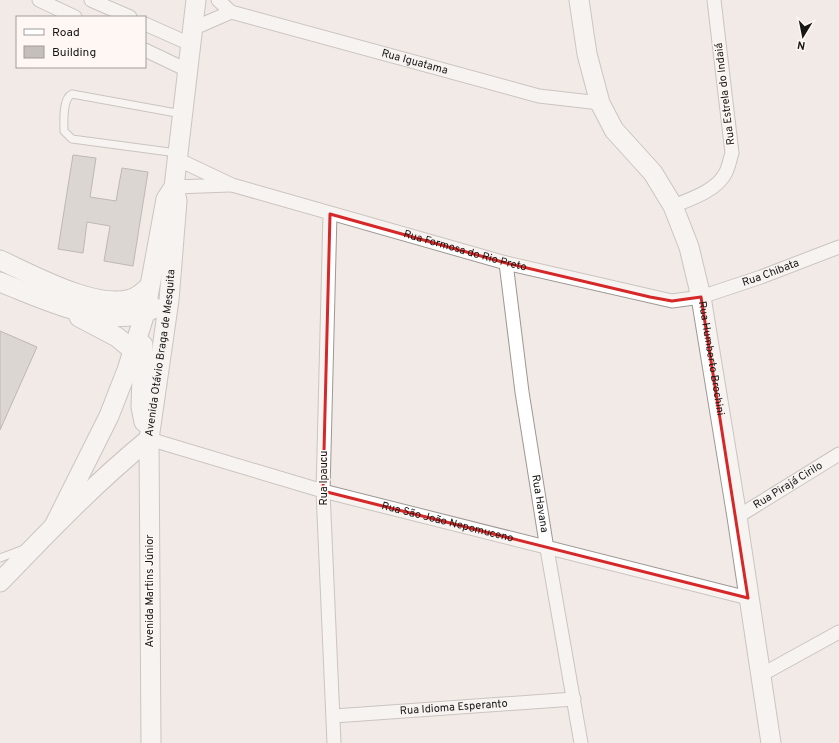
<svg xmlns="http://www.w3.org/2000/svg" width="839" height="743" viewBox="0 0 839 743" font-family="Overpass,sans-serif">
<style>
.building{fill:#c4bfba;stroke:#807a76}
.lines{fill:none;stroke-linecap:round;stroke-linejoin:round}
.lane-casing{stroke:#9e9894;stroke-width:9}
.street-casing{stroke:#9e9894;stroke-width:15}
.secondary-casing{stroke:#9e9894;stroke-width:21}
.lane{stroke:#fff;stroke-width:7}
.street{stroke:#fff;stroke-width:13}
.secondary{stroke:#fff;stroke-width:19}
.marked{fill:none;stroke:#d62828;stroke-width:3;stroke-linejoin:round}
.labels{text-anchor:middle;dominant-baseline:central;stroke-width:3;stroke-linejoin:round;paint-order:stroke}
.street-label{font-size:11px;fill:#181615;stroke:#fef7f3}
</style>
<rect width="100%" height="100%" fill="#f1eae6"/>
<g class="building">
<path d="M73,155L96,158L90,197L116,201L122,168L148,172L133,266L104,261L110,226L87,222L83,253L58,249Z"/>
<path d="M0,331L37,347L0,430Z"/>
</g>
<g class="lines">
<defs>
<g id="lane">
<path d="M177,153L72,139L64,131C64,121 62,99 72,94L182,114"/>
<path d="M0,558L24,549"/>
</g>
<g id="street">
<path d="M39,0L75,17"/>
<path d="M91,0L130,17"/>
<path id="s1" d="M218,0L231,12L539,96L600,103"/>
<path d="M145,24L190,44"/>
<path d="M192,29L231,12"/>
<path d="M145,50L187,70"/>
<path id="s2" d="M177,159L232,185L506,263L672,301L701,297L761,277L839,247"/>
<path d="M174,187L230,185"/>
<path d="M673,206C691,199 718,190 726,172C729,166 730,159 732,153L714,0"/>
<path d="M330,214L323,491L334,743"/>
<path id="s3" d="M506,263L522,392L547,549L581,743"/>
<path id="s4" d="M149,439L323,491L748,598"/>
<path id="s5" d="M737,517L839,454"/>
<path d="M761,675L839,632"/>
<path id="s6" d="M334,716L574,699"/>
</g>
<g id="secondary">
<path id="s7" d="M579,0L587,54L600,103L614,130L653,173L673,206L689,247L701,297L737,517L771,743"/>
<path d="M0,260C33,275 96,310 131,299C138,297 144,291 149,287"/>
<path d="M0,282C44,299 110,333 155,308"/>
<path d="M79,317L117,337L142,358"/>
<path d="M143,345L141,407L144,422"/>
<path d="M54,526L109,416L127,370L145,313L166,199L174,187"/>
<path d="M0,582C47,533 95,483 149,439"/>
<path id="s8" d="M151,743L149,439L169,300L177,201L174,187L196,0"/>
</g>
</defs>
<use href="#lane" class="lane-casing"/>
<use href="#street" class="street-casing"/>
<use href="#secondary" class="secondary-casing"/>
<use href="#lane" class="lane"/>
<use href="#street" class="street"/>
<use href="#secondary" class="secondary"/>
</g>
<path d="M0 0H839V743H0ZM330,214L506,263L650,297L672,301L701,297L748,598L323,491Z" fill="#f1eae6" fill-opacity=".55" fill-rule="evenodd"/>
<path class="marked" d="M330,214L506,263L650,297L672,301L701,297L748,598L323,491Z"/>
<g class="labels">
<g class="street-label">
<text stroke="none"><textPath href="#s1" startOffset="208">Rua Iguatama</textPath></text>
<text transform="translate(725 94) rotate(-97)">Rua Estrela do Indaiá</text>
<text stroke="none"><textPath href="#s2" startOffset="303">Rua Formosa do Rio Preto</textPath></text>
<text stroke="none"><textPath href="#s2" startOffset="619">Rua Chibata</textPath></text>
<text stroke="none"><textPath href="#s8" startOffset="391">Avenida Otávio Braga de Mesquita</textPath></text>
<text stroke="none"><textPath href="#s7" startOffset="390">Rua Humberto Brochini</textPath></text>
<text transform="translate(324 478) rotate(-90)">Rua Ipaucu</text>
<text stroke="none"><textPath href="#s5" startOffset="60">Rua Pirajá Cirilo</textPath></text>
<text stroke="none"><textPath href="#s3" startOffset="243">Rua Havana</textPath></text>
<text stroke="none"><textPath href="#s4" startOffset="310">Rua São João Nepomuceno</textPath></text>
<text transform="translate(150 591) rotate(-90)">Avenida Martins Júnior</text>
<text stroke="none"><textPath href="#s6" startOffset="120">Rua Idioma Esperanto</textPath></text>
</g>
</g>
<rect x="16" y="16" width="130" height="52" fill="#fef7f3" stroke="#a29d9a"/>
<rect x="24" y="29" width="20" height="6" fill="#ffffff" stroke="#a29d9a"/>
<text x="52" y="36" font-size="12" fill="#181615">Road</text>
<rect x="24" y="46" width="20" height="12" fill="#c4bfba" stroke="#a29d9a"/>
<text x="52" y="56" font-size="12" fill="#181615">Building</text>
<g transform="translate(803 36) rotate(190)" stroke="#fef7f3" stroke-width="3" paint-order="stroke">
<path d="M0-3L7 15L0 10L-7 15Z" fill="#181615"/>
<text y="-6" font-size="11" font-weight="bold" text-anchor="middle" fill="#181615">N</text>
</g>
</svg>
